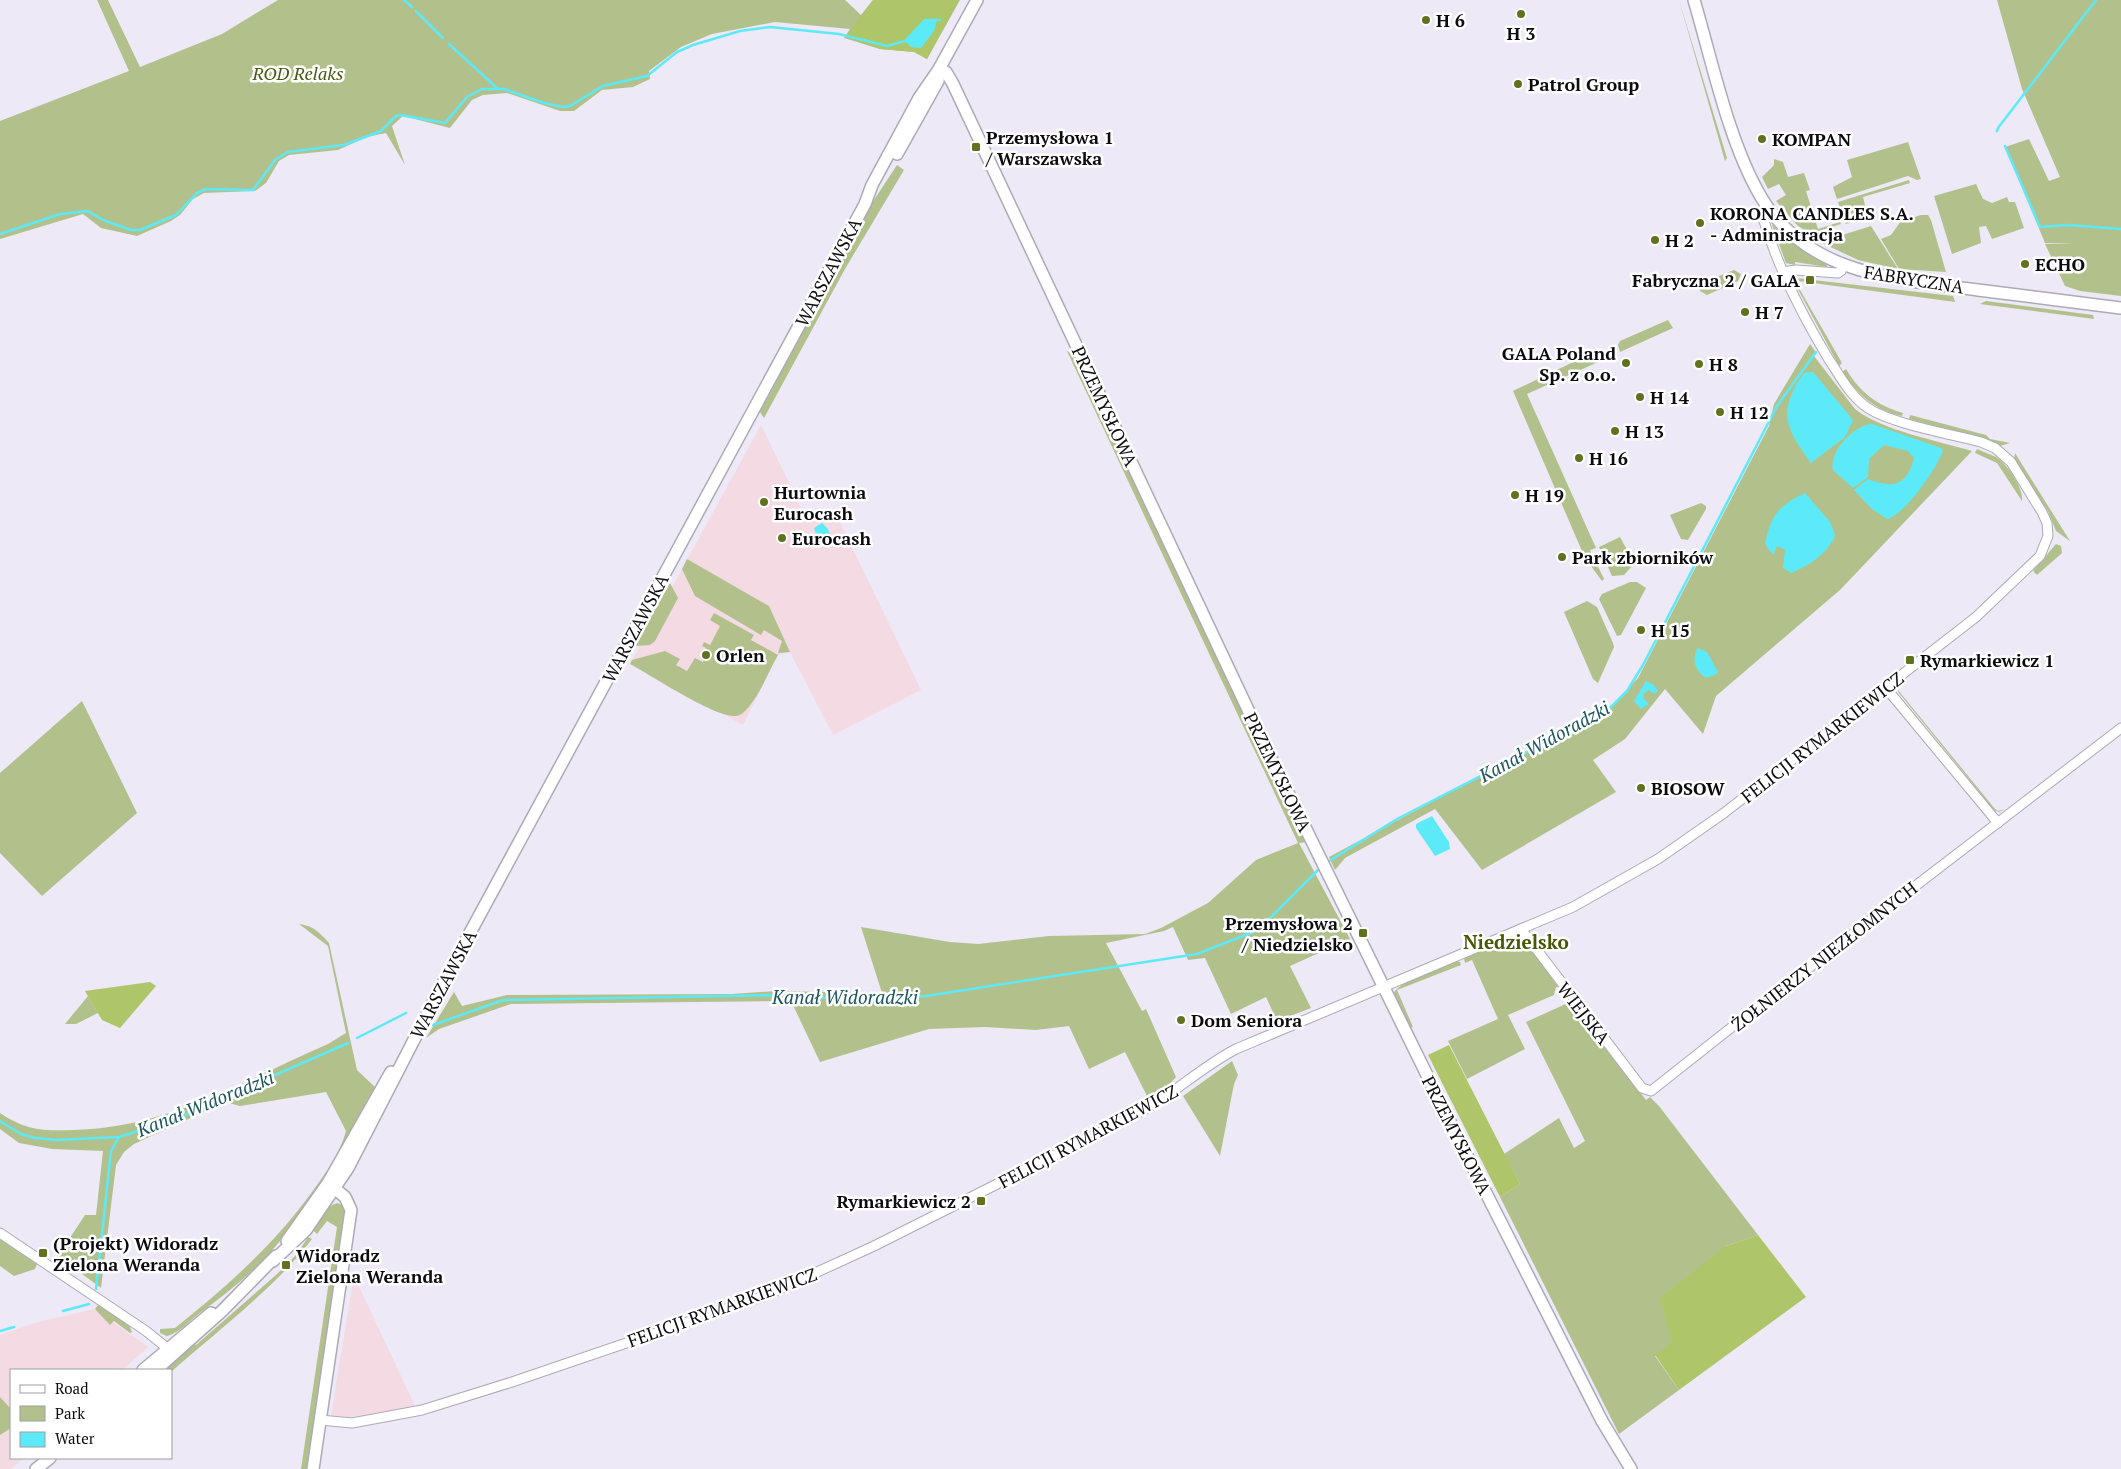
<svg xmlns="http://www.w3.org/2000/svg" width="2121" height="1469" viewBox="0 0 2121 1469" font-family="'PT Serif',serif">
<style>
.commercial{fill:#f3dae3}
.green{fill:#b2c18c}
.forest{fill:#aec569}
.water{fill:#5deaf8}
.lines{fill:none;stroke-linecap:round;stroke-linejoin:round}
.stream{stroke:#5deaf8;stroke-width:2.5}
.street-casing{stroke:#adaab6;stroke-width:11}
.secondary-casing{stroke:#adaab6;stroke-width:14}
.street{stroke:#fff;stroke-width:9}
.secondary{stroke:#fff;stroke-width:11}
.poi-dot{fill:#607220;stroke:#fff;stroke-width:2}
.labels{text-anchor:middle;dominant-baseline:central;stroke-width:5;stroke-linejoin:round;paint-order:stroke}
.poi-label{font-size:18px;font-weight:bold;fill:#0c0b0f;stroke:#fff;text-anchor:start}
.park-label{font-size:18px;font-style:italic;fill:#4a5916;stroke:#fff}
.street-label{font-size:18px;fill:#0c0b0f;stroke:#fff}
.water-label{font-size:19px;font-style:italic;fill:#1a565c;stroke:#fff}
.neighbourhood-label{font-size:19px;font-weight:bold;fill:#475705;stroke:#fff}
</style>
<rect width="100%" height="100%" fill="#ede9f7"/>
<g class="commercial">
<path d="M761,425L808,522L834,510L921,690L833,735L790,652L778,655L743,725L630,664Z"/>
<path d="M354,1276L414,1404L415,1407L335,1419L331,1415Z"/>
<path d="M95,1309L148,1347L122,1370H11V1458H24L11,1469H0V1335L38,1322Z"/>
</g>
<g class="green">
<path d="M97,0H108L140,67L222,34L278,0H845L861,15L873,0H960L927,59L914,52L880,49L844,38L850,29L775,22L712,34L681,47L649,71L650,79L633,87L602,90L574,111H560L507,93L483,95L472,100L450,128L403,116L392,126L405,165L386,133L367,137L338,150L289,155L279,161L266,183L255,191L204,193L193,199L180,215L171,221L137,236L101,228L83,214L0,239V121L129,71Z"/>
<path d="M1679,0L1727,158L1725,161Z"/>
<path d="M1997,0H2121V296L2080,291L2065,286L2045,244H2075L2045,243L2005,147L2029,139L2049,181L2060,177L2022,89Z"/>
<path d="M1908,142L1921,179L1917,180L1908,176L1837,199L1833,187L1852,177L1847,160Z"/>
<path d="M1774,159L1783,162L1788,177L1804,173L1810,190L1806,191L1818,229L1840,222L1841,224L1810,234L1797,225L1776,201L1786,195L1779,184L1768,189L1762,177L1774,165Z"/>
<path d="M897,165L904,170L845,269L764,418L760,412L872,203Z"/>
<path d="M1909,180L1910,183L1863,197L1868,217L1846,224L1844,221L1838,202Z"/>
<path d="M1976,184L1983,199L1992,203L2007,197L2009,202H2015L2024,228L1992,239L1986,226L1979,227L1981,243L1952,254L1934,196Z"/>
<path d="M1921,215H1928L1931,220L1946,272L1899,269L1881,239L1891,235L1901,221Z"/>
<path d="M1772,225L1805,251L1827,265V267L1795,262V265L1786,263Z"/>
<path d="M1871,226L1898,269L1858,260L1820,242Z"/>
<path d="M1734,270L1741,274L1738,281L1707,295L1700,291L1699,288L1702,283Z"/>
<path d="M1792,278L1807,279V282L1797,281L1796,283L1842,363L1839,366Z"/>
<path d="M1813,280L1953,296L1955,302L1813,283Z"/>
<path d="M1986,301L2093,315L2094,319L1980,304Z"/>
<path d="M1668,320L1673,328L1620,352L1618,345L1620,341Z"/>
<path d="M1810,344L1815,351L1814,356L1855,409C1881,430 1938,441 1972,451L1840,590L1716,696L1703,734L1665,689L1625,739L1593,760L1616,792L1482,870L1435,809L1345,858L1335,870L1329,857L1612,705L1638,678L1769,426L1774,404Z"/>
<path d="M1067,351L1072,354L1308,842L1299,843L1350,939L1290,966L1311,1008L1277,1021L1266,997L1231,1014L1205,958L1188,960L1173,927L1164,931L1106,943L1142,1011L1146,1009L1176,1077L1168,1086L1148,1098L1125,1052L1089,1069L1069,1026L1036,1030L985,1027L929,1029L820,1062L791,1001L511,1004L439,1029L426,1038L454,992L462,1006L507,995L731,994L776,991L882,993L861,927L950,942L978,944L1049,936L1145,934L1161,928L1208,903L1256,860L1298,843Z"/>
<path d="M1596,351L1606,354L1607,358L1527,394L1596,548L1590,550L1604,579L1602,581L1585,558L1513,391Z"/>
<path d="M1846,369C1860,392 1876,405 1903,413L1902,416C1874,410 1858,394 1842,372Z"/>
<path d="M1910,415L1986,435L1990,439L2010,443L2000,446L1981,438L1909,419Z"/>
<path d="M1977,449C1983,452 1990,454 1996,457C2007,464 2024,488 2022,501L1997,463L1975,453Z"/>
<path d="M2015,453L2070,541L2056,531L2048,511L2014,460Z"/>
<path d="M1701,503L1706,506V509L1688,540L1681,539L1670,515Z"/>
<path d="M1620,537L1632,559V566L1624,575L1612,576L1599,547Z"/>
<path d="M2056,544L2061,546L2062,553L2037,575L2033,571Z"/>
<path d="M687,559L769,606L790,652L778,653L782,641L764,630L761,635L695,596L682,569Z"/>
<path d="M1630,582H1637L1646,588L1621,635L1617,636L1599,599L1602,594Z"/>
<path d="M670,583L678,598L655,641L650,645L635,646Z"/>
<path d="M1587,601L1597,607L1613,643L1614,647L1598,683L1593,679L1564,612Z"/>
<path d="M714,613L754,635L751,640L778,655C768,672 760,696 745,711C743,713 739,716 736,716C715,718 651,675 630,664L632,660L665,651L680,659L676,665L687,671L695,658L703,662L707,654L704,652L706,648L702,646L704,642L710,645L720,626L710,620Z"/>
<path d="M1902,680H1907L1898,690L1995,809L1998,811L2005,809L1999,812L1994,810L1899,693L1897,689L1903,682Z"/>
<path d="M82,701L137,813L42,896L0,853V773Z"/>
<path d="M299,924C314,926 319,932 329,943L357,1070L377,1089C348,1137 321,1187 288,1231C265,1262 232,1290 201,1312C190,1320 181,1332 167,1336L160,1333V1329L175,1328C229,1285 278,1241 317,1185C329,1169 341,1150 346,1131L326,1092L240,1106L225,1102L134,1144L124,1152L116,1165L101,1288L58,1256L85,1215H96L103,1151L52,1149L19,1143L0,1129V1113C27,1131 44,1131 75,1130C172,1127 242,1081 328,1044L346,1033L328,946Z"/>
<path d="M1506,939C1527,936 1546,971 1558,987H1556L1554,995L1508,1015L1525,1049L1467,1079L1448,1041L1498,1019L1472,960L1465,963L1464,958Z"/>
<path d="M1456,961L1460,962L1461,965L1397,990L1413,1027L1408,1028L1393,995C1396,982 1442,967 1456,961Z"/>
<path d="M88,996L98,1013L76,1024H65Z"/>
<path d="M1570,1002L1646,1100L1650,1097L1659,1106L1758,1235L1726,1246L1672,1343L1655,1356L1679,1390L1619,1434L1500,1197L1520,1184L1504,1154L1559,1118L1574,1148L1585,1141L1526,1022Z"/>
<path d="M1232,1061L1238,1075L1234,1084L1220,1156L1183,1096Z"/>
<path d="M337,1203L342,1205L346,1212L307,1469H301L337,1227L327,1221L317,1234L312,1229L328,1207Z"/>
<path d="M308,1237L312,1239C277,1286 216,1332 171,1372L161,1370L193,1342L196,1345L276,1275L297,1254Z"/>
<path d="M0,1239L37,1264L35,1269L14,1276L0,1266Z"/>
<path d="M99,1304L129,1325L132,1332L130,1333L114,1321L110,1325L95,1309Z"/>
<path d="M0,1397L11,1409V1428L0,1435Z"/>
</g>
<g class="forest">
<path d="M873,0H959L927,59L914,52L880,49L845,37Z"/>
<path d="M150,982L156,986L120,1028L102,1020L85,991Z"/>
<path d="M1449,1045L1520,1184L1500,1197L1428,1055Z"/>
<path d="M1758,1235L1806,1297L1679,1390L1655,1355L1672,1342L1660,1298L1726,1246Z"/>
</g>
<g class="water">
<path d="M933,19L937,20L934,31L921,48L911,47L905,41C913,31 920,21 933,19Z"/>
<path d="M1813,372L1853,420L1845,437L1811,463C1785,428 1777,411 1804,373Z"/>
<path d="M1872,424L1941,448L1943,451C1936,469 1906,514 1887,519L1872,509L1854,490L1868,479C1893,489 1907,486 1914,458L1908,451L1884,445L1869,459L1868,477L1853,488L1833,470C1829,451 1854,425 1872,424Z"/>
<path d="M1805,493L1830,522L1835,535C1829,553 1808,566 1791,573L1783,568L1785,550L1777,546L1773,555L1765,544C1771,515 1778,506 1805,493Z"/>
<path d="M822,523L828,529L833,543L825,547L817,537L814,528Z"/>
<path d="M1698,648L1707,652L1718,672L1715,675L1706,678C1695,671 1691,658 1698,648Z"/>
<path d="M1646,681L1654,685L1658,691L1654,694L1649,690L1644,693L1643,698L1649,704L1641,709L1634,701Z"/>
<path d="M1432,816L1449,842L1450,849L1435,856L1416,828V824Z"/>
</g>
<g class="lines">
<g class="stream">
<path d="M404,0L412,7"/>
<path d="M416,11L443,38"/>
<path d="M449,44L498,89"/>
<path d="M1997,131L1998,128L2096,0"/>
<path d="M2005,146L2040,227L2068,225L2121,229"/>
<path d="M0,234L60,214L88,211L103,220L131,230H140L176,215L197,193L206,189L253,190L276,159L288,152L344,145L381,131L396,116L400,115L445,123L467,97L482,89H504L544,103L563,107L570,106L603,86L647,76L677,52L693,45L740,31L770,27L839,34L887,46L905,41L925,20H940"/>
<path d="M1329,861L1397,819L1607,711L1627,691L1643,665L1777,406L1816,352"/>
<path d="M433,1025L503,1000L783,995L857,1000L926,996L1197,954L1258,930L1318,870"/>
<path d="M357,1038L406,1013"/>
<path d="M0,1121L21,1134L35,1138L56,1140L119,1137L171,1121L348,1043"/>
<path d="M96,1289L111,1151L119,1137"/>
<path d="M63,1311L89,1304"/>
<path d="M0,1331L14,1327"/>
</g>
<defs>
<g id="street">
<path d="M1783,272L1796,270L1838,273L1841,271L1844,265"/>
<path d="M1886,688L1998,823"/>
<path d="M1521,929L1642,1088L1651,1091L1737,1023L2121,728"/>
<path d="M0,1233L146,1331L172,1352"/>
<path d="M320,1420L352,1423L422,1410L512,1382L767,1295L874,1246L1144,1110C1176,1092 1203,1066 1236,1049L1573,907L1658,859L1724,813L1976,617L2040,556L2048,536L2047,523L2042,512L2011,462L1995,448L1981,442C1951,434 1892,424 1868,408C1850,396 1840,376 1828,358C1802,315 1779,270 1764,221L1772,213"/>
</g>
<g id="secondary">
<path d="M1694,0C1712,61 1729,143 1761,197C1808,276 1897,279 1978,290C2026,296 2073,302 2121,308"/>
<path d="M939,69L946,72L953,84L1267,750L1458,1138L1602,1421L1631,1469"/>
<path d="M897,154L938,81L939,71"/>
<path d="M287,1241L328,1183L391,1072"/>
<path d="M273,1261L306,1230L348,1168L452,966L865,204L872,185L919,98L939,69L977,0"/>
<path d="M143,1370L211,1313"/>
<path d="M156,1370L222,1311L276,1256"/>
<path d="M36,1469L50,1458"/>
<path d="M313,1469L351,1210L345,1197L329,1184"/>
</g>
</defs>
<use href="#street" class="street-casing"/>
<use href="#secondary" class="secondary-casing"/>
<use href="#street" class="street"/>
<use href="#secondary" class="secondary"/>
</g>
<g class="poi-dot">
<circle cx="1521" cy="14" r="5"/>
<circle cx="1426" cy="20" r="5"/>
<circle cx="1518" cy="84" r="5"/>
<circle cx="1762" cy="139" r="5"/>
<rect x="971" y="142" width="10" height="10" rx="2.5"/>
<circle cx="1700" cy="223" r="5"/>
<circle cx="1655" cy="240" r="5"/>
<circle cx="2025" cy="264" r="5"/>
<rect x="1805" y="275" width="10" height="10" rx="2.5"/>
<circle cx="1745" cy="312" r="5"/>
<circle cx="1626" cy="363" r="5"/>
<circle cx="1699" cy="364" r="5"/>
<circle cx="1640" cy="397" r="5"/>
<circle cx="1720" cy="412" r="5"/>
<circle cx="1615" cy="431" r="5"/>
<circle cx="1579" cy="458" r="5"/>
<circle cx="1515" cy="495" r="5"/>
<circle cx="764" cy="502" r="5"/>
<circle cx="782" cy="538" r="5"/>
<circle cx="1562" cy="557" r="5"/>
<circle cx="1641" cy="630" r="5"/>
<circle cx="706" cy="655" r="5"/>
<rect x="1905" y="655" width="10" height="10" rx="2.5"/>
<circle cx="1641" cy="788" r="5"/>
<rect x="1358" y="928" width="10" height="10" rx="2.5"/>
<circle cx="1181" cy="1020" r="5"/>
<rect x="976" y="1196" width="10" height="10" rx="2.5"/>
<rect x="38" y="1248" width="10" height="10" rx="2.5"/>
<rect x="281" y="1260" width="10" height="10" rx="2.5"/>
</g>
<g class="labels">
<g class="poi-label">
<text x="1436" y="20">H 6</text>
<text x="1521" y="33" text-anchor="middle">H 3</text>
<text x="1528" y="84">Patrol Group</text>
<text x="986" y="137">Przemysłowa 1<tspan x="986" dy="21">/ Warszawska</tspan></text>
<text x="1772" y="139">KOMPAN</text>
<text x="1710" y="213">KORONA CANDLES S.A.<tspan x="1710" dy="21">- Administracja</tspan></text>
<text x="1665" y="240">H 2</text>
<text x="2035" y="264">ECHO</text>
<text x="1800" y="280" text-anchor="end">Fabryczna 2 / GALA</text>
<text x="1755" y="312">H 7</text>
<text x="1616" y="353" text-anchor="end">GALA Poland<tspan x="1616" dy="21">Sp. z o.o.</tspan></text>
<text x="1709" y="364">H 8</text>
<text x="1650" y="397">H 14</text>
<text x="1730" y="412">H 12</text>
<text x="1625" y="431">H 13</text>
<text x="1589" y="458">H 16</text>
<text x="774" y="492">Hurtownia<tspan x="774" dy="21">Eurocash</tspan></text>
<text x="1525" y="495">H 19</text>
<text x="792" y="538">Eurocash</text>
<text x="1572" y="557">Park zbiorników</text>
<text x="1651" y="630">H 15</text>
<text x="716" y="655">Orlen</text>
<text x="1920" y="660">Rymarkiewicz 1</text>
<text x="1651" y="788">BIOSOW</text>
<text x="1353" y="923" text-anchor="end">Przemysłowa 2<tspan x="1353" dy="21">/ Niedzielsko</tspan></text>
<text x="1191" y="1020">Dom Seniora</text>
<text x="971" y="1201" text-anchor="end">Rymarkiewicz 2</text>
<text x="53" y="1243">(Projekt) Widoradz<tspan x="53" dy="21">Zielona Weranda</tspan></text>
<text x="296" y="1255">Widoradz<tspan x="296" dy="21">Zielona Weranda</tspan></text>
</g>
<g class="park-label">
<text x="298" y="73">ROD Relaks</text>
</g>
<g class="street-label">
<text transform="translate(828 272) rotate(-62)">WARSZAWSKA</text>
<text transform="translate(1914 279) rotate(9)">FABRYCZNA</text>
<text transform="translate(1105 406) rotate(65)">PRZEMYSŁOWA</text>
<text transform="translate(635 628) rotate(-62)">WARSZAWSKA</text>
<text transform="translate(1822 737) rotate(-38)">FELICJI RYMARKIEWICZ</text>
<text transform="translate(1278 772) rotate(64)">PRZEMYSŁOWA</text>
<text transform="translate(1824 956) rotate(-38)">ŻOŁNIERZY NIEZŁOMNYCH</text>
<text transform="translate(443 984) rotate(-62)">WARSZAWSKA</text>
<text transform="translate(1584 1013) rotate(52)">WIEJSKA</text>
<text transform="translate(1457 1135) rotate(63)">PRZEMYSŁOWA</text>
<text transform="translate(1088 1136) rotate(-28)">FELICJI RYMARKIEWICZ</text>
<text transform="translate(722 1307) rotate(-20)">FELICJI RYMARKIEWICZ</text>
</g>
<g class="water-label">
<text transform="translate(1544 741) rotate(-29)">Kanał Widoradzki</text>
<text x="845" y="996">Kanał Widoradzki</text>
<text transform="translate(205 1103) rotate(-22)">Kanał Widoradzki</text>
</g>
<g class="neighbourhood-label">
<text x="1516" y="941">Niedzielsko</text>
</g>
</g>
<rect x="10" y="1369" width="162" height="90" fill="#ffffff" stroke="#9e9d9f"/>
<rect x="20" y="1385" width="25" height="8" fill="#ffffff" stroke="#9e9d9f"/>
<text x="55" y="1394" font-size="15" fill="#0c0b0f">Road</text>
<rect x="20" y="1406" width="25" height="15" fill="#b2c18c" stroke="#9e9d9f"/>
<text x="55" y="1419" font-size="15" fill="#0c0b0f">Park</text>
<rect x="20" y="1432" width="25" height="15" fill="#5deaf8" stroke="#9e9d9f"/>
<text x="55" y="1444" font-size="15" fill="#0c0b0f">Water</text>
</svg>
